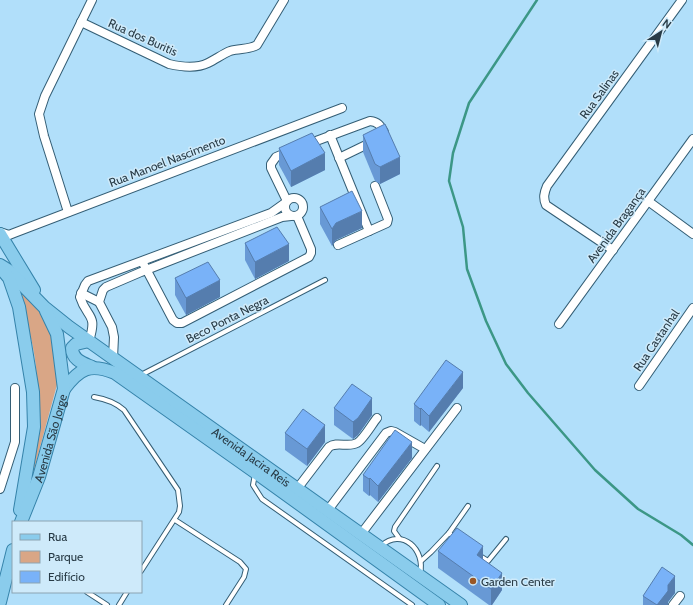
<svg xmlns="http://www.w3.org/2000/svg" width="693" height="605" viewBox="0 0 693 605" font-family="Cabin,sans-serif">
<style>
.green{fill:#d9a686}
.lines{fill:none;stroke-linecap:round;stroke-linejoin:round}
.stream{stroke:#3c9786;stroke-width:2.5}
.lane-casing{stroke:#345e75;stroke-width:6}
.street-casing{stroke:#345e75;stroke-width:10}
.primary-casing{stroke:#3583aa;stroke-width:14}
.lane{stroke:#fff;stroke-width:4}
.street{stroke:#fff;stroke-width:8}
.primary{stroke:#8accec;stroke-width:12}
.wall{fill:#6899d5}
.shaded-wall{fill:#557dae}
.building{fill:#79b2f8;stroke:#557dae}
.poi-dot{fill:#9a5726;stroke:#ceeafa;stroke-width:1.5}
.labels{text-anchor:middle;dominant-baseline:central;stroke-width:3;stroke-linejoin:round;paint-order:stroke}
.street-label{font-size:12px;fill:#283b46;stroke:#ceeafa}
.poi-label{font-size:12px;fill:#283b46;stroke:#ceeafa;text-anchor:start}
</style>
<rect width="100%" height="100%" fill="#b1dffa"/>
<path class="green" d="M10,276L38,306L51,335L58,381L29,488C33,448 39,407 36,367C33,337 22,304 10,276Z"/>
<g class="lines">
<path class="stream" d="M537,0L469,103L453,153L449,181L463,227L467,269L486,321L506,364L528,393L595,470L638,509L681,535L693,545"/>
<defs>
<g id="lane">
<path d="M141,375L325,280"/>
<path d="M94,397C106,399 115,402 124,410L178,490L180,506L179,512L141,571"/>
<path d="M255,474L253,485L262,499L412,605"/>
<path d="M175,520L240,562L246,569L244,577L226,605"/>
<path d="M449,533L468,506"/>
<path d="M399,538L394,531L395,527L437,466"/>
<path d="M381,546C402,527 426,550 420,574"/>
<path d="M480,556L488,561L506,539"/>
<path d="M421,561L431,552L449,533L454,537"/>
<path d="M87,592L107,605"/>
<path d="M119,605L127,592"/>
</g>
<g id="street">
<path d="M81,22L169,64C182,67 196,69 208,63C216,59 223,54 230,51C240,48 249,50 257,45L284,0"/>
<path d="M330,135L369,231"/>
<path d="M308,144L370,121C378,122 380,125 384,132L382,136"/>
<path d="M339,158L372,142"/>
<circle cx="294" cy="207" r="9"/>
<path d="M287,201L271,168V164L276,157L288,152"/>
<path d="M648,201L693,234"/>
<path d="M68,212L44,136L39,114L45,96L92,0"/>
<path d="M0,232L9,235L14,233L342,108"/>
<path d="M338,245L387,223L388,219L375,186"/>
<path d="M613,250L546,205C543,198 544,193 547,186L682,0"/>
<path d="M144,265L173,320L177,323H182L309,257L311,253V249L297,216"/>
<path d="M81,293L99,302"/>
<path d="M559,324L693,139"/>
<path d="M89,341C98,313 87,319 80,297L85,285L88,281L271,213L285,203"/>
<path d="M113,358L114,337L112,327L99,302L103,290L106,287L141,272L282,217L291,216"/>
<path d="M639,386L693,308"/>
<path d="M0,489L15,442V388"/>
<path d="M297,489L329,447C337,441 348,448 357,443C363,440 372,424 377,418"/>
<path d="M328,510L386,433L391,431L395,432L425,449"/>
<path d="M361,534L457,408"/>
<path d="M673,605L680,596"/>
</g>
<g id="primary">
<path d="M0,234L34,290"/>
<path id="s1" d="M0,265L8,270L44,307L69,327L461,605"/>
<path d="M4,272L9,278L19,307L33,392L34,427L20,510"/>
<path d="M89,341L76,344L72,348C72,360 83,363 92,367"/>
<path d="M64,389C80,368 90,363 115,373L255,472L439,605"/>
<path id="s2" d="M21,522L39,477L64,389L57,334L46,311"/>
<path d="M0,602L13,550"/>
</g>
</defs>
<use href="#lane" class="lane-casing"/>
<use href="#street" class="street-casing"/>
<use href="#primary" class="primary-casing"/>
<use href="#lane" class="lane"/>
<use href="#street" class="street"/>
<use href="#primary" class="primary"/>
</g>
<g class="wall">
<path d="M363,135L400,174L380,184L375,181L363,152Z"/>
<path d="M279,148L325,170L291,187L279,165Z"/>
<path d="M320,207L362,228L336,240L332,246L320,224Z"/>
<path d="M245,243L289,261L255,279L245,260Z"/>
<path d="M175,278L220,297L186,315L175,295Z"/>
<path d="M463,388L429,432L421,425L420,426L414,421V404Z"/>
<path d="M334,408L372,415L358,435L353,439L334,425Z"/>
<path d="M285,433L325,442L307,466L285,450Z"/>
<path d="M412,458L378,502L370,495L369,496L363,491V475Z"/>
<path d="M438,551L483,559L502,590L492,605H489L438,568Z"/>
<path d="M675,593L668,602V605H643V596Z"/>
</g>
<g class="shaded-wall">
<path d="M325,153V170L291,187V171Z"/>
<path d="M400,157V174L380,184V167Z"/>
<path d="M362,211V228L336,240L332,246V229L336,223Z"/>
<path d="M289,244V261L255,279V262Z"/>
<path d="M220,280V297L186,315V298Z"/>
<path d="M463,372V388L429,432V416Z"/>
<path d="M372,398V415L358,435L353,439V422Z"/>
<path d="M421,408V425L420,426V409Z"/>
<path d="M325,425V442L307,466V449Z"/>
<path d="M412,442V458L378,502V486Z"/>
<path d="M370,478V495L369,496V479Z"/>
<path d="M483,546V563L477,555Z"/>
<path d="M502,573V590L492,605H491V589Z"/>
<path d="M675,576V593L668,602V605H657L668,585Z"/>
</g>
<g class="building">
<path d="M385,124L400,157L380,167L375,164L363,135Z"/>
<path d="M312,133L325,153L291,171L279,148Z"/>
<path d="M352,191L362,211L336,223L332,229L320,207Z"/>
<path d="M277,227L289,244L255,262L245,243Z"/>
<path d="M208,262L220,280L186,298L175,278Z"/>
<path d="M446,360L463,372L429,416L421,408L420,409L414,404Z"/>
<path d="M352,384L372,398L358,418L353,422L334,408Z"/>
<path d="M303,409L325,425L307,449L285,433Z"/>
<path d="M395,430L412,442L378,486L370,478L369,479L363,475Z"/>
<path d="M457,528L483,546L477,555L502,573L491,589L438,551Z"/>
<path d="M662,567L675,576L668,585V591L657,605L643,596Z"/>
</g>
<circle class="poi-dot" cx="473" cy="581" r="4"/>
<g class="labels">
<g class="street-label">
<text transform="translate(143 37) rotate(24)">Rua dos Buritis</text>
<text transform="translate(599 94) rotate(-54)">Rua Salinas</text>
<text transform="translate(167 161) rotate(-21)">Rua Manoel Nascimento</text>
<text transform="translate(616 225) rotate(-54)">Avenida Bragança</text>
<text transform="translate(227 319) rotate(-27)">Beco Ponta Negra</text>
<text transform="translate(656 340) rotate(-56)">Rua Castanhal</text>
<text stroke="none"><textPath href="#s2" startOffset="89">Avenida São Jorge</textPath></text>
<text stroke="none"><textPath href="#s1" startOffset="317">Avenida Jacira Reis</textPath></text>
</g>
<g class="poi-label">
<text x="481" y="581">Garden Center</text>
</g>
</g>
<rect x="12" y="521" width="130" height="72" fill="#ceeafa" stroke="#8ca4b2"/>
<rect x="20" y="534" width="20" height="6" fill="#8accec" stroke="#8ca4b2"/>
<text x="48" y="541" font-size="12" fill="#283b46">Rua</text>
<rect x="20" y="551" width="20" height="12" fill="#d9a686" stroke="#8ca4b2"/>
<text x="48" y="561" font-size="12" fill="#283b46">Parque</text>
<rect x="20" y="571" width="20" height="12" fill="#79b2f8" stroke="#8ca4b2"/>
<text x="48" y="581" font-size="12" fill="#283b46">Edifício</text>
<g transform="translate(661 32) rotate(36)" stroke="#ceeafa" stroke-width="3" paint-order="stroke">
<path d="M0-3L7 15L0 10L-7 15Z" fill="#283b46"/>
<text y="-6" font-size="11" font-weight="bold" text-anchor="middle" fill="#283b46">N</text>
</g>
</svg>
